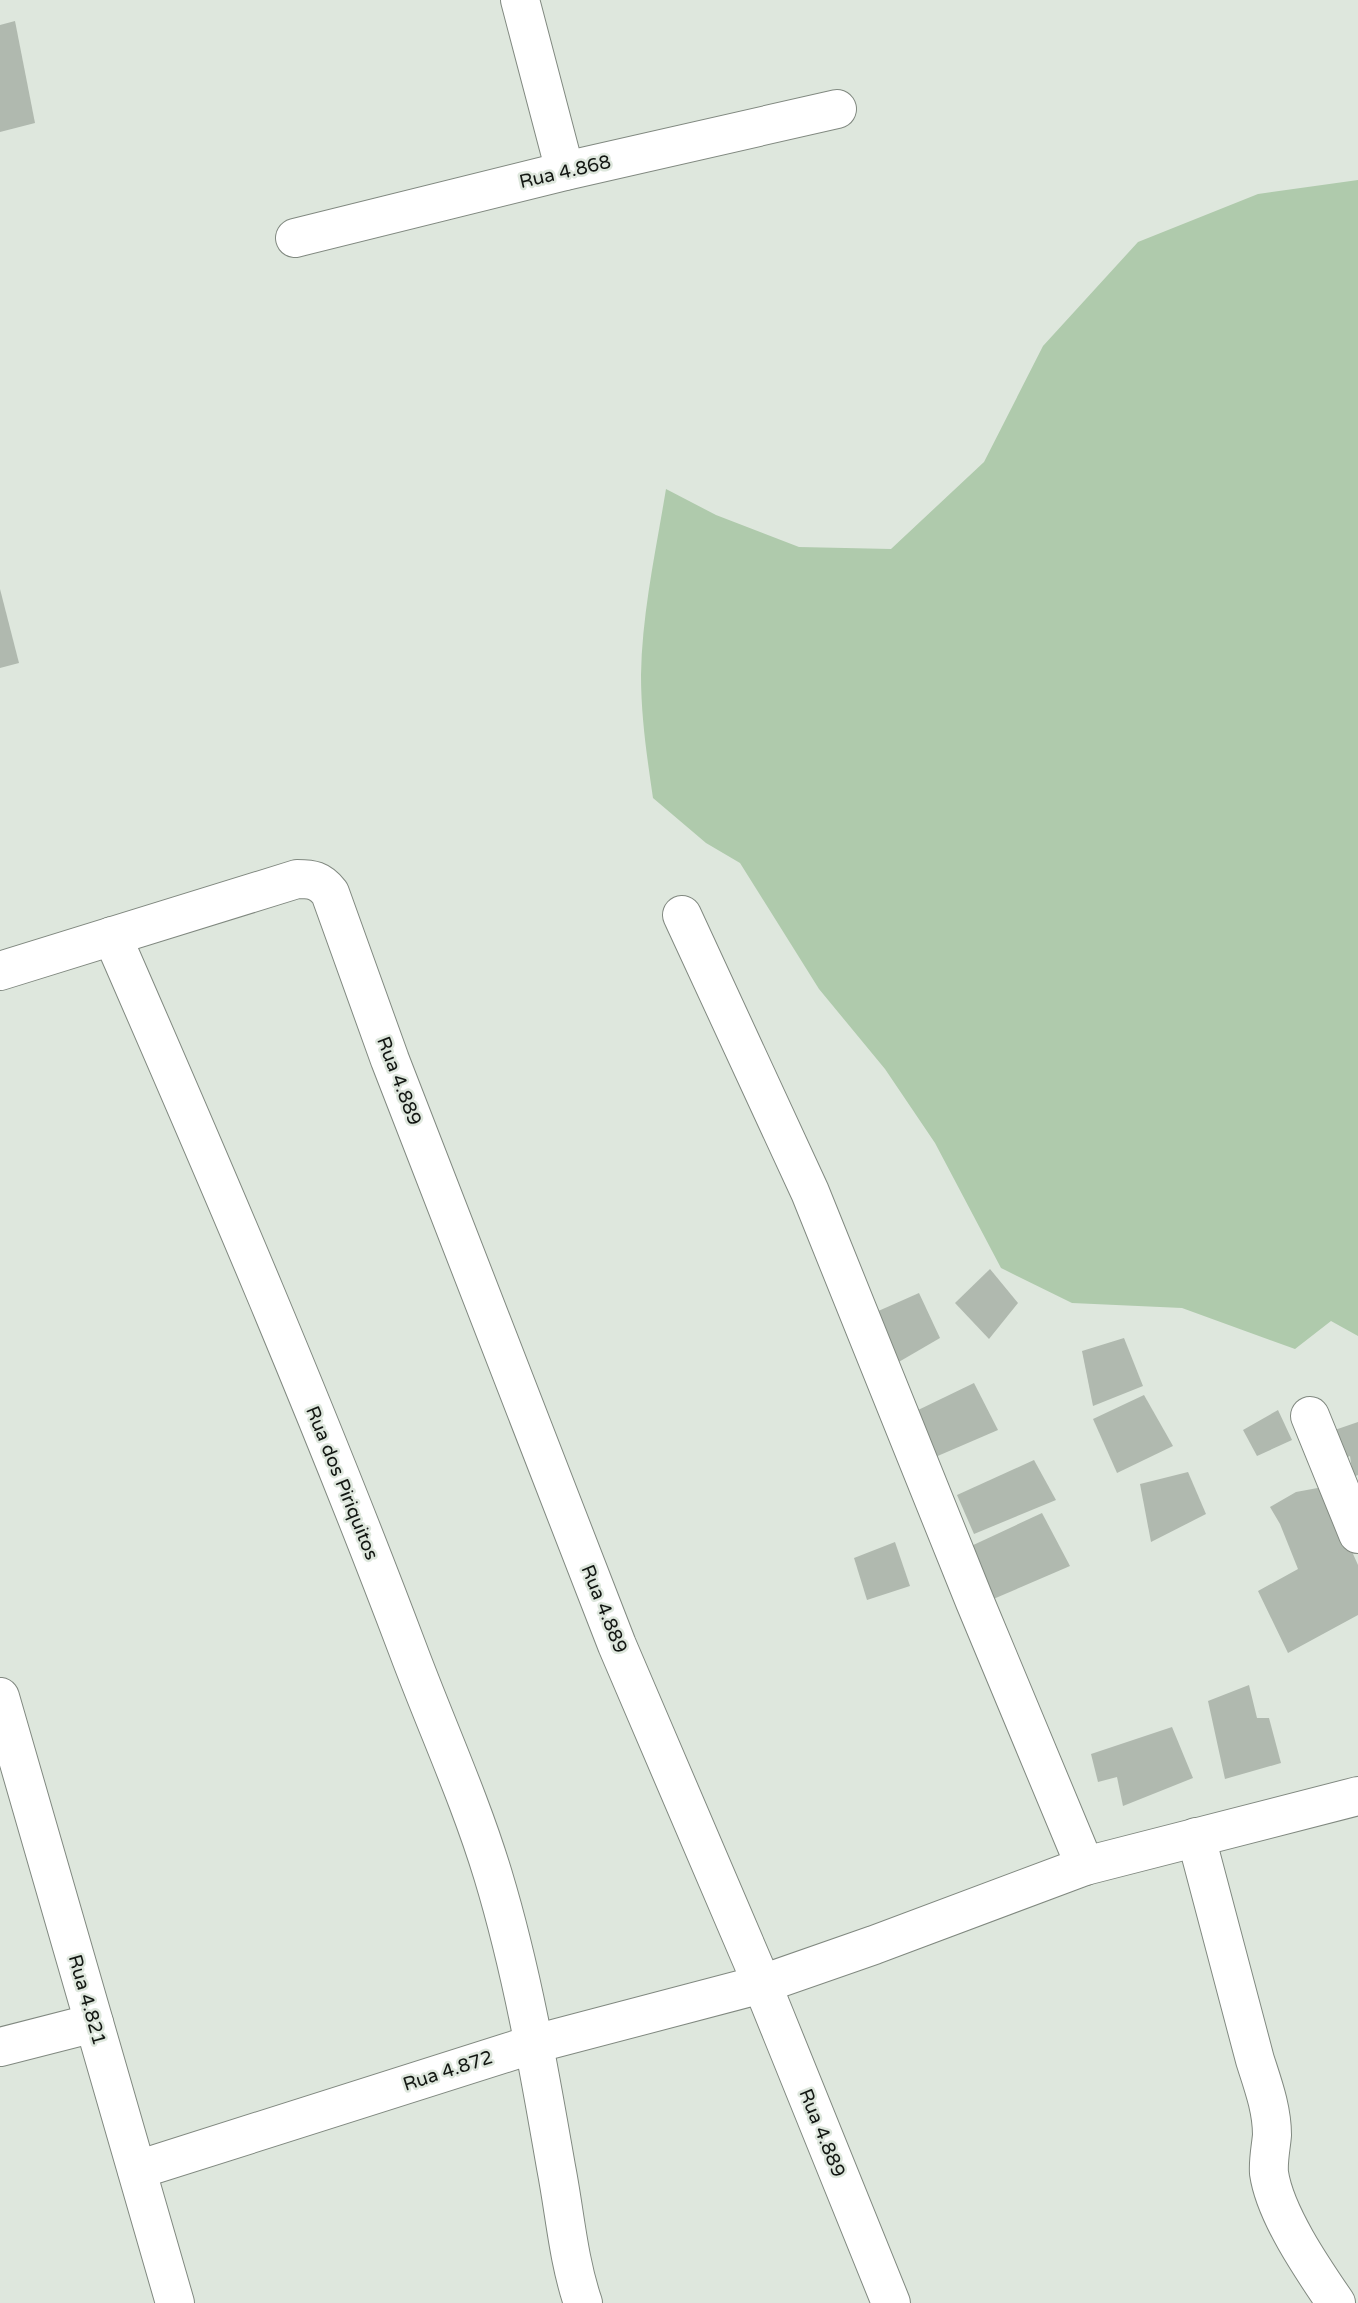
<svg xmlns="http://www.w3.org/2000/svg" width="1358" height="2303" viewBox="0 0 1358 2303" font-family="'Varela Round',sans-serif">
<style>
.green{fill:#afcaac}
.building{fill:#b0b9af}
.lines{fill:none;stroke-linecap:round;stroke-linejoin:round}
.minor-casing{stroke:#818980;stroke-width:40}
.minor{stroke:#fff;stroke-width:38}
.labels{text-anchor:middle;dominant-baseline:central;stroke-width:5;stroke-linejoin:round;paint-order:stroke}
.street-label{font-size:19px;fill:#131713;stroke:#dee7dd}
</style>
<rect width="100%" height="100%" fill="#dee7dd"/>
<path class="green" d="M1358,180V1336L1331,1321L1295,1349L1182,1308L1072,1303L1001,1268L935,1143L885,1069L819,989L740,863L706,843L653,798C647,757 641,717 641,675C642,613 656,550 666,489L716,515L799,547L891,549L984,462L1043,346L1138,242L1258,194Z"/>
<g class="building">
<path d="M15,21L35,123L0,132V25Z"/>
<path d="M0,589L19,663L0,668Z"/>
<path d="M990,1269L1018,1303L989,1339L955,1303Z"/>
<path d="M919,1293L940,1338L897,1363L867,1316Z"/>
<path d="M1124,1338L1143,1386L1093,1406L1082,1351Z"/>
<path d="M974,1383L998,1430L933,1458L914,1412Z"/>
<path d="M1144,1395L1173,1446L1117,1473L1093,1419Z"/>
<path d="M1278,1410L1292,1440L1257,1456L1243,1430Z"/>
<path d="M1358,1422V1475L1353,1477L1350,1456L1337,1462L1326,1433Z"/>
<path d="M1034,1460L1056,1500L974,1534L957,1495Z"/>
<path d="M1188,1472L1206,1514L1151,1542L1140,1484Z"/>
<path d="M1323,1487L1358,1565V1615L1288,1653L1258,1591L1298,1569L1280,1524L1270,1507L1296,1492Z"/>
<path d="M1042,1513L1070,1566L991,1600L969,1547Z"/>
<path d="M895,1542L910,1586L867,1600L854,1558Z"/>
<path d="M1249,1685L1257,1718H1269L1281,1763L1225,1779L1208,1701Z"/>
<path d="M1172,1727L1193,1778L1123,1806L1117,1777L1098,1782L1091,1754Z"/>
</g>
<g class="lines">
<defs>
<g id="minor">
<path d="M520,0L565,171"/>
<path d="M295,238L565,171L837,109"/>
<path d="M682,915L810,1192L975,1602L1085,1866"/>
<path d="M112,936C215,1172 317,1409 408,1650C436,1725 470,1799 493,1875C522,1971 539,2069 556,2167C565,2213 568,2259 583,2303"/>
<path d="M0,971L297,879C312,879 320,880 330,893L390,1060L617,1645L762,1984L891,2303"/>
<path d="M1310,1416L1358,1534"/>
<path d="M0,1697L175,2303"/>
<path d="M1196,1837L1255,2060C1263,2085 1272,2109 1272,2135C1271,2147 1268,2160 1269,2173C1275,2214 1312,2268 1336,2303"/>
<path d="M0,2047L94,2023"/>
<path d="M137,2170L534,2044L762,1984L874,1945L1085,1866L1358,1796"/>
</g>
</defs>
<use href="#minor" class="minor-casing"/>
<use href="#minor" class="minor"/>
</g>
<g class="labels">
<g class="street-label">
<text transform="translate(565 172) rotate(-13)">Rua 4.868</text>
<text transform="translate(399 1081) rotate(69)">Rua 4.889</text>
<text transform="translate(342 1483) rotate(68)">Rua dos Piriquitos</text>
<text transform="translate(604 1609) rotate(68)">Rua 4.889</text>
<text transform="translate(87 2000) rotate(74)">Rua 4.821</text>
<text transform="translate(448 2071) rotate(-18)">Rua 4.872</text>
<text transform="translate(822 2133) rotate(68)">Rua 4.889</text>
</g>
</g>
</svg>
